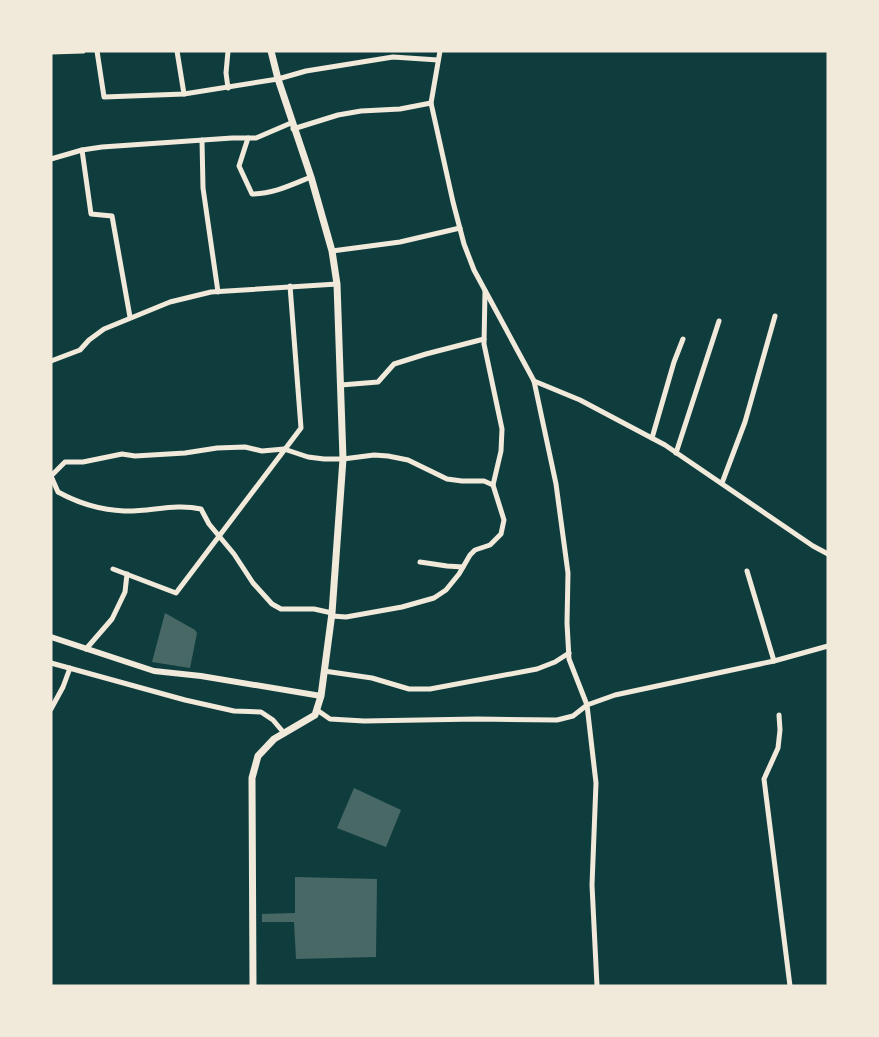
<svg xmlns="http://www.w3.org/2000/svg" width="879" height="1037" viewBox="0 0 879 1037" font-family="'Space Grotesk',sans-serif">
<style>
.building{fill:#486865}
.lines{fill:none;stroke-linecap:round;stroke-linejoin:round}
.minor{stroke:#f1e9da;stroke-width:5}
.tertiary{stroke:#f1e9da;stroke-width:6}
.secondary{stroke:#f1e9da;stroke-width:7}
</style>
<rect width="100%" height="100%" fill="#0f3d3e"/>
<g class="building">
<path d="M165,613L195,630L197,633L190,668L152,662Z"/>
<path d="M354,788L401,810L386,847L337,828Z"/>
<path d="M295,877L377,879L376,957L296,959L294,922H262V914L295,913Z"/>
</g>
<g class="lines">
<g class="minor">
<path d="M97,51L104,97L184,94L278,79L306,71L393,57L438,60"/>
<path d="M177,51L184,94"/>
<path d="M228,51L226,73L228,88"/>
<path d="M440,51L431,103L453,202L464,244L474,270L534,381L556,484L568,573L567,623L569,659L587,705L596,783L592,885L597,986"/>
<path d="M51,52L83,51"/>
<path d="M293,129L338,115L361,111L400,109L431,103"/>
<path d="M248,138L239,166L252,194C273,194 291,185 311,177"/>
<path d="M202,140L203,188L218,292"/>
<path d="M82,150L91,214L112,216L130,317"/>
<path d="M51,159L82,150L102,147L232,138H256L291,123"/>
<path d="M332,251L400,242L460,228"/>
<path d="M485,291L484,344L502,429L501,451L493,485"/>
<path d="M51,361L80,350L89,340L104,329L170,302L211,292L337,284"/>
<path d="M534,381L580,400L665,445L813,546L828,554"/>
<path d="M341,385L378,382L394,364L426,354L484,339"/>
<path d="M652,438L674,362L683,339"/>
<path d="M676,453L719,321"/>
<path d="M51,476L65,462H83L122,454L135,456L185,453L217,448L245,447L262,451L284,449L308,457L324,459H343L374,455L388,456L408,460L447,479L462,481H484L493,485L504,520L501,534L490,545L475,550L470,555L459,574L446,590L434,598L402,607L346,617L332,616"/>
<path d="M51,476L58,492C78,503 101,510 124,511C150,512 175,503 201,509L209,524L234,554L253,583L272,604L281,609H314L332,613"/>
<path d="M722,483L745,422L775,316"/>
<path d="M420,562L447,566L463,567"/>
<path d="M113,569L176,593L301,428L290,286"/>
<path d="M747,571L774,661"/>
<path d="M86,649L112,619L125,592L127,574"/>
<path d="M51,663L185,700L234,711L261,712L273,720L284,733"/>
<path d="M324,671L372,678L409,689H430L537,669L555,662L569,653"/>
<path d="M51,709L63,687L70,668"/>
<path d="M317,710L330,719L364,721L477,719L557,720L573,716L587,705L615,695L774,661L828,646"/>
<path d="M779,715L780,730L778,748L764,779L790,986"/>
</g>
<path class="tertiary" d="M51,637L154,671L201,676L321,696"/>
<path class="secondary" d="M253,986L252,778L258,756L274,739L315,715L321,696L332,613L343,459L337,284L332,251L311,177L278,79L271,51"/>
</g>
<rect width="879" height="1037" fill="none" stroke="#f1e9da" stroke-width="105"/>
</svg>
